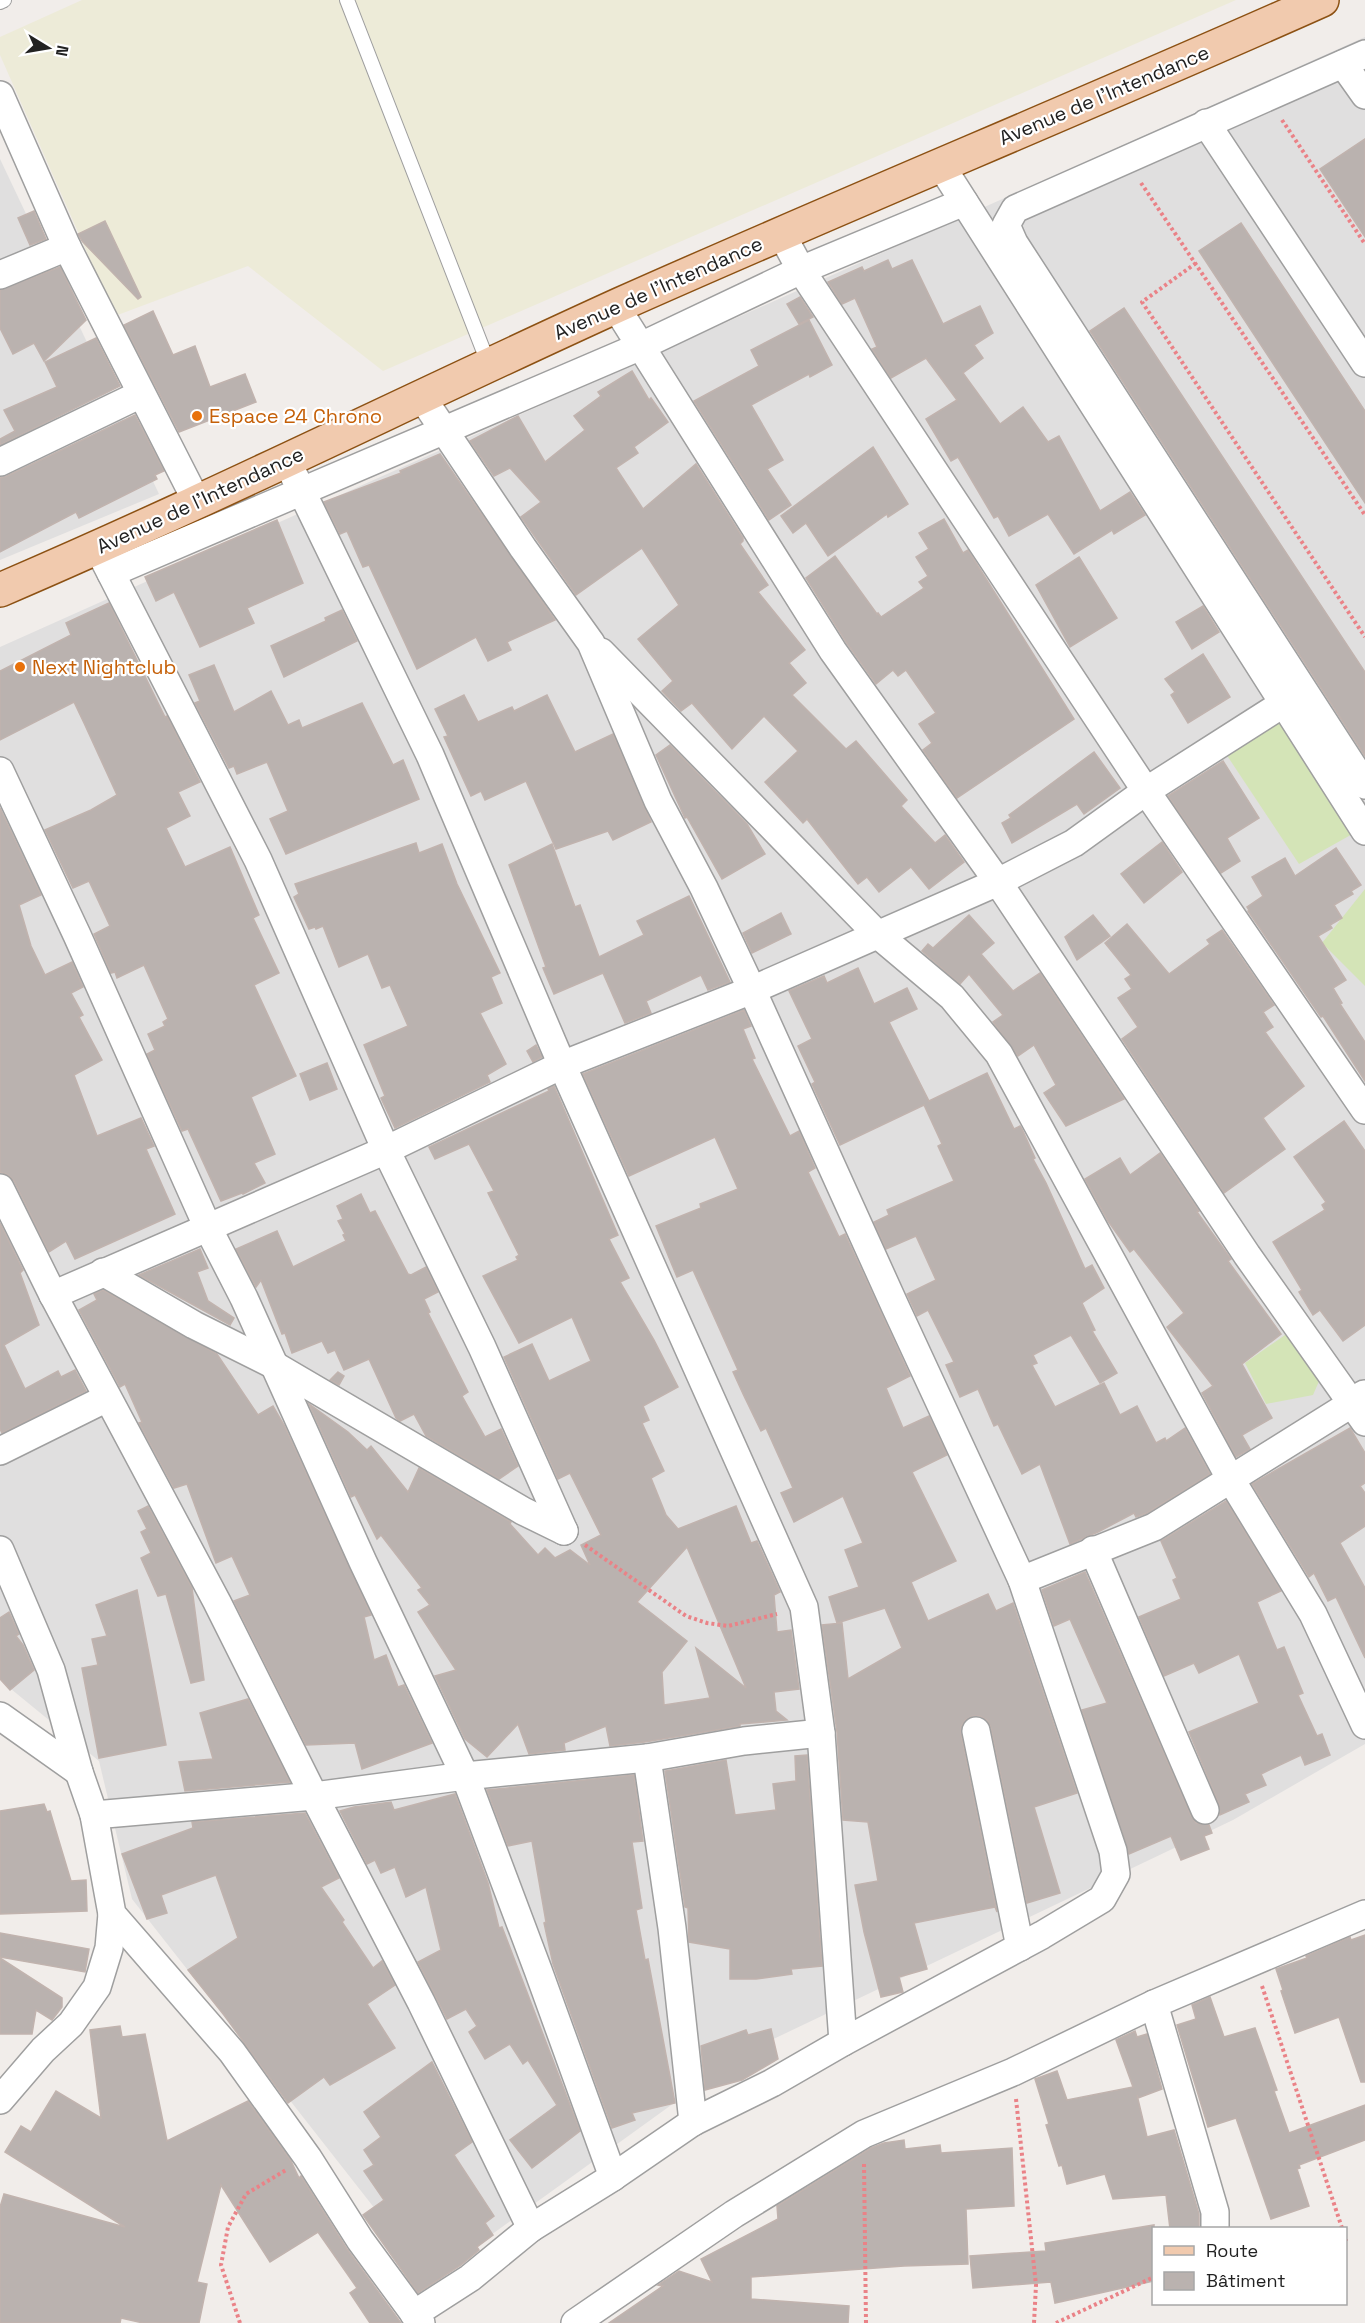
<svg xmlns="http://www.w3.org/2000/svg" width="1365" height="2323" viewBox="0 0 1365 2323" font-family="'Space Grotesk',sans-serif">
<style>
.residential{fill:#e0dfdf}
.farmland{fill:#edebd8}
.grass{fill:#d4e4b7}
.building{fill:#bab2af;stroke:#c1b3ae;stroke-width:1.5;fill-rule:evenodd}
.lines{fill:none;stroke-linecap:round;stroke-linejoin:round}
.lane-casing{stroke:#9f9f9f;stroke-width:16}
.street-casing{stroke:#9f9f9f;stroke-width:30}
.primary-casing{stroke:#8c5113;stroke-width:36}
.path{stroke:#ea8287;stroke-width:4;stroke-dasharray:3 3;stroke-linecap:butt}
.lane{stroke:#fff;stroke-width:14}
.street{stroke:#fff;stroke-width:27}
.primary{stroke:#f1caae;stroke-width:33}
.food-dot{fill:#e8710a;stroke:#fff;stroke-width:2}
.labels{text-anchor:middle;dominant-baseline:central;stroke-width:4.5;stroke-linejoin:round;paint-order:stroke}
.street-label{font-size:20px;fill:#222;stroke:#fff}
.food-label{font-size:20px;fill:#c56008;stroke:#fff;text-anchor:start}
</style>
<rect width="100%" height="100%" fill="#f1edea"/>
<g class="residential">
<path d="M1365,37V1744L1233,1820L742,2054L430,2279L132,1899L99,1761L0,1680V647Z"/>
<path d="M0,159L159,494L0,560Z"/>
</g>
<path class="farmland" d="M82,0H1236L383,371L248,266L115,316L0,55V37Z"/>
<g class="grass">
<path d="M1279,715L1356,832L1299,864L1224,751Z"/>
<path d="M1365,889V986L1322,943Z"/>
<path d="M1295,1328L1324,1370L1313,1395L1266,1404L1245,1363Z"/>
</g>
<g class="building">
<path d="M1365,139V237L1320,169Z"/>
<path d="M34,211L46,239L30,245L18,218Z"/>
<path d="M105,221L141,297L138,299L82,241L78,234Z"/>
<path d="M1241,223L1365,411V503L1199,251Z"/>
<path d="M888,260L892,269L912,260L943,324L980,306L993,333L974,345L983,358L963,373L1000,424L1023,407L1048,442L1059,436L1100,511L1130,492L1145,515L1114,534L1112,530L1074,554L1048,514L1009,536L998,516L994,518L958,457L951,461L926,419L957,400L926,358L891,378L872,349L877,347L855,298L842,304L828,282L862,267L864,271Z"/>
<path d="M60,267L86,320L44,361L34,343L13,354L0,328V290Z"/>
<path d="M800,297L813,317L799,324L787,304Z"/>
<path d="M1124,308L1365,672V756L1090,331Z"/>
<path d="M153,311L173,355L195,346L210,387L245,374L256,402L179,432L124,325Z"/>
<path d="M809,320L832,365L810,377L809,374L751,405L783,460L767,469L791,505L769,520L694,401L759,366L751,350Z"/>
<path d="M96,338L120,386L0,445V439L15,431L4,410L57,387L45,362Z"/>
<path d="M632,371L649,400L651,398L668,422L634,447L638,453L616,468L643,509L696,464L743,538V541L740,544L768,585L758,592L805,650L789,663L806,683L792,695L846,749L856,741L907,800L901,806L935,843L945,835L964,862L929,889L911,867L879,892L867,877L858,884L807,819L803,823L765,782L798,751L764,716L732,749L692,703L681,711L662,691L673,681L638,639L679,605L642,548L576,595L521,517L541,502L510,468L494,476L470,441L518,416L545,462L585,430L574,416L601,396L598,392Z"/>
<path d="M135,415L164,471L155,475L157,479L79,518L76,512L0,552V478L7,476Z"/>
<path d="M873,447L908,504L888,517L887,514L828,556L806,523L793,533L781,516Z"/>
<path d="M440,454L555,620L507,642L511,650L488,661L476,637L417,669L369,565L363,567L347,531L340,534L324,502L401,473L400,471Z"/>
<path d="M944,519L963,553L968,550L983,574L1074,719L957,798L923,750L932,743L919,724L936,713L906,670L898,676L893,670L876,684L846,642L806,578L835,556L877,614L878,613L881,617L924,588L919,582L928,576L916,557L929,549L919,533Z"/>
<path d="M277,520L303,583L247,608L254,623L200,647L174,592L156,601L145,577Z"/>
<path d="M1079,557L1117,618L1070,647L1036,585Z"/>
<path d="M109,603L165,717L167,716L200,782L178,792L190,816L166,828L185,867L230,847L259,915L253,918L279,973L254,985L296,1076L251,1097L275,1154L254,1163L265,1183L243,1194L242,1193L221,1201L188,1129L182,1131L147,1054L155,1050L148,1034L165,1026L163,1022L168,1019L144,965L117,978L115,972L111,973L94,934L110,926L89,881L73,888L45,830L91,810L117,795L84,723L74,702L0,740V671L71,635L66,623Z"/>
<path d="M1203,606L1219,632L1192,649L1176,622Z"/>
<path d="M342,610L357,641L284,677L271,646L326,621L325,618Z"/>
<path d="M1203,654L1230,697L1188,723L1171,695L1175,692L1165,679Z"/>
<path d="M214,665L234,712L271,691L288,725L299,720L302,728L362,703L393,765L403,760L419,799L286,854L270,819L288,811L267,762L237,774L234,766L229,768L195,703L200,701L189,675Z"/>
<path d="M464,695L478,722L512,707L514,711L547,695L575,752L613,734L651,822L613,840L608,831L556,849L526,781L485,800L481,791L471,796L444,737L448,736L435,709Z"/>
<path d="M670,745L747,824L765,854L722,879L687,817L685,818L656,755Z"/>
<path d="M1094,752L1120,788L1084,814L1077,804L1012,843L1002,823L1011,818L1009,815Z"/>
<path d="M1223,761L1259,818L1227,838L1240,861L1221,873L1168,796Z"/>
<path d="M0,808L41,895L19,905L31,946L45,975L72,962L83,987L71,993L83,1015L79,1017L102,1060L74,1075L97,1136L141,1118L154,1146L146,1149L175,1214L75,1259L66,1241L49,1252L14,1181L8,1175L0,1172Z"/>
<path d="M1162,842L1182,872L1144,903L1121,874Z"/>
<path d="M416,843L419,853L442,844L457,884L500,973L491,977L502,1003L480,1013L506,1064L487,1075L490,1082L395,1128L381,1098L385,1096L364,1045L408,1026L390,985L382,988L368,954L339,967L323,926L316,929L315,927L309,929L294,897L299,894L295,884Z"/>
<path d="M552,844L575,907L580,905L599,957L644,935L637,921L689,896L730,982L708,990L701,975L646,1001L651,1013L625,1023L603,973L554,994L543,968L546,967L509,865Z"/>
<path d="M1336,848L1361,885L1351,891L1353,894L1334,905L1342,918L1330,925L1332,928L1318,936L1346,980L1333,988L1342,1003L1340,1004L1365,1042V1081L1323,1016L1321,1017L1248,911L1249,910L1247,907L1263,896L1252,877L1285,858L1295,876Z"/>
<path d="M781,913L791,934L752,953L743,933Z"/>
<path d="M969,915L994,943L981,954L1013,991L1040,973L1124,1099L1066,1126L1044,1093L1056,1085L1034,1045L1018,1056L993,1022L1003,1015L969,974L960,984L922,951L928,944L933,948Z"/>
<path d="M1093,915L1110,936L1077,960L1065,937Z"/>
<path d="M1127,924L1169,974L1210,944L1207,940L1222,930L1274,1005L1263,1012L1273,1027L1265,1032L1304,1086L1263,1118L1285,1149L1224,1193L1122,1039L1138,1027L1118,998L1132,989L1125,979L1131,975L1105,943Z"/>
<path d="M858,968L874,1004L907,988L917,1009L889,1022L929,1101L987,1073L1014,1129L1020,1126L1022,1129L1035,1158L1033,1159L1046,1183L1085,1269L1092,1265L1104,1288L1082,1303L1095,1330L1092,1331L1117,1373L1100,1383L1071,1335L1033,1355L1037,1363L1032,1365L1055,1407L1104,1383L1120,1415L1137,1406L1156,1443L1165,1438L1166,1441L1185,1428L1210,1474L1147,1513L1136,1517L1134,1513L1098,1532L1070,1544L1040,1464L1022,1474L998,1424L994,1426L978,1389L960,1397L946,1365L954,1362L928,1310L917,1316L907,1294L936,1280L916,1236L886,1249L874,1222L889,1215L887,1210L954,1181L938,1146L942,1144L924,1105L840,1145L812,1084L815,1082L798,1046L812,1039L789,991L824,976L827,983Z"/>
<path d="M744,1010L751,1026L743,1029L755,1058L752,1059L790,1136L799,1131L815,1168L808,1172L839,1237L845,1234L910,1376L886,1388L903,1428L929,1416L947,1455L912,1472L956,1561L911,1582L928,1621L988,1594L996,1611L1013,1603L1077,1793L1034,1807L1060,1893L1027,1903L991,1728L987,1720L980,1716H972L965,1720L961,1727V1734L997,1912L995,1907L914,1923L927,1969L899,1977L903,1992L881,1997L864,1932L855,1885L878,1881L868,1822L843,1820L837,1732L822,1625L842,1623L848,1679L902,1648L885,1608L837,1623L829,1597L859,1587L845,1550L863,1543L843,1496L794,1522L781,1493L793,1488L766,1428L761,1431L744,1396L733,1372L738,1370L693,1270L677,1277L656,1226L701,1208L700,1204L738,1189L715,1137L629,1176L583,1074Z"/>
<path d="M536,1045L542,1057L533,1062L527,1051Z"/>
<path d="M327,1063L337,1089L310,1100L300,1074Z"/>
<path d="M554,1086L618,1235L609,1239L629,1278L620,1282L654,1340L678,1387L643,1406L649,1420L642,1423L664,1471L651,1478L666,1515L678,1529L736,1506L751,1543L757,1541L780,1592L774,1595L777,1632L791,1630L799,1689L774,1692L776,1711L787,1720L740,1724V1726L645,1742L610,1746L606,1726L564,1743L565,1750L529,1754L518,1724L487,1757L465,1739L435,1676L456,1670L418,1612L430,1605L418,1590L422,1588L381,1535L377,1539L355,1495L351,1497L309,1404L348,1432L367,1450L371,1446L408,1492L419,1468L511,1522L510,1524L538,1555L545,1548L555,1558L570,1550L590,1565L581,1545L601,1535L570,1473L558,1479L504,1357L532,1344L549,1381L591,1361L572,1317L519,1343L483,1276L518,1260L516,1257L519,1255L488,1193L494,1191L469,1144L435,1159L429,1147L549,1091L548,1089ZM687,1547L746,1688L696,1648L710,1698L664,1705L662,1672L687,1641L637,1602Z"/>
<path d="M1344,1121L1365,1151V1325L1343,1341L1320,1310L1313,1315L1299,1292L1302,1290L1273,1242L1325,1210L1322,1205L1326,1202L1294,1157Z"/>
<path d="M1160,1153L1199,1211L1197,1212L1231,1259L1228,1261L1281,1334L1242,1364L1272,1418L1242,1435L1250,1449L1236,1457L1202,1393L1213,1386L1167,1327L1184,1313L1134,1249L1130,1252L1108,1221L1085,1179L1120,1158L1130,1175Z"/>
<path d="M361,1194L370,1213L375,1211L408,1274L411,1275L426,1267L438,1292L424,1299L430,1312L428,1313L468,1392L462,1396L485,1437L501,1429L518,1466L499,1479L426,1436L414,1414L400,1421L396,1418L369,1359L344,1370L335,1350L328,1353L322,1341L292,1353L285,1333L282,1334L261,1280L256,1287L236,1249L277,1231L293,1267L346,1241L343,1235L345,1234L338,1221L343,1219L337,1206Z"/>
<path d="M0,1223L23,1270L20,1273L39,1325L4,1345L25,1389L58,1371L61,1377L75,1370L86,1391L2,1433L0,1429Z"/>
<path d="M200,1249L208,1268L197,1272L208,1301L234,1318L230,1325L139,1275Z"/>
<path d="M103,1290L217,1354L258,1415L273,1406L284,1425L371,1615L364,1617L374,1660L386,1655L398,1687L404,1685L432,1743L362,1769L355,1743L306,1745L234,1601L250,1595L232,1556L216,1563L187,1484L174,1488L139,1423L142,1422L125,1384L120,1387L79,1310L97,1300L94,1294Z"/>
<path d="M338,1372L344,1376L339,1385L330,1380Z"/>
<path d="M1350,1428L1365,1453V1483L1360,1486L1365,1493V1526L1340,1543L1365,1588V1658L1336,1597L1328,1601L1314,1573L1309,1577L1252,1484Z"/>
<path d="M1226,1501L1281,1591L1257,1602L1277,1650L1284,1647L1303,1693L1298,1695L1317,1736L1322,1734L1330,1755L1305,1765L1301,1755L1261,1774L1266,1785L1245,1794L1249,1802L1220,1815L1219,1804L1189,1732L1259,1703L1239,1654L1199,1673L1194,1663L1164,1676L1139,1617L1181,1599L1173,1580L1177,1578L1161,1541Z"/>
<path d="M148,1506L192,1588L204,1680L191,1683L166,1594L158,1596L141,1558L151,1553L141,1532L147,1529L138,1511Z"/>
<path d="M1085,1572L1191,1816L1196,1823L1209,1825L1212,1833L1204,1836L1209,1849L1181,1860L1171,1836L1129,1854L1082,1710L1107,1703L1070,1619L1054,1626L1042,1590Z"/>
<path d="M137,1590L166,1745L99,1758L82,1668L98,1665L92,1639L107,1636L96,1605Z"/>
<path d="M9,1612L19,1634L16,1636L23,1645L34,1670L10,1690L0,1679V1618Z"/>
<path d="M248,1699L290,1782L185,1791L179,1762L213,1759L200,1713Z"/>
<path d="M807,1755L822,1966L791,1969L792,1974L756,1979H730V1949L689,1942L688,1908L685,1907L665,1771L726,1760L735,1815L776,1810L773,1784L796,1781L795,1756Z"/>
<path d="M634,1775L643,1841L632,1842L642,1908L636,1910L645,1960L648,1959L675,2103L632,2113L635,2120L612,2128L553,1964L544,1923L546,1922L532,1841L508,1846L487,1790Z"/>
<path d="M455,1794L488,1883L499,1928L502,1927L580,2131L532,2168L510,2140L557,2105L528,2060L523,2064L510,2044L485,2059L469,2032L477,2026L466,2009L447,2019L418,1962L441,1950L426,1887L406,1897L395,1867L381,1873L375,1860L367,1864L340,1811L354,1807L391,1802L394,1810Z"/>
<path d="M44,1804L47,1812L50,1811L71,1881L86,1880L87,1911L0,1914V1811Z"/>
<path d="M305,1813L339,1878L321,1887L344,1920L342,1922L373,1968L382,1961L395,1985L367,2004L395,2048L330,2085L324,2077L288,2103L224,2015L188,1970L238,1938L216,1875L161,1895L167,1913L147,1919L122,1854L193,1828L192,1822Z"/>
<path d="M0,1933L89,1949L85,1972L0,1957Z"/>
<path d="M1365,1935V2082H1361L1339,2017L1295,2033L1281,1991L1283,1990L1276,1969L1307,1958L1306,1956L1350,1937L1351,1940Z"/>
<path d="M0,1958L62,1998V2007L52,2020L36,2010L32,2034H0Z"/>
<path d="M1210,1997L1224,2037L1255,2028L1277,2090L1274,2091L1289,2133L1365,2105V2140L1299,2165L1300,2168L1297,2169L1309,2206L1271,2219L1236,2118L1208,2127L1177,2025L1196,2019L1192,2005Z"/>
<path d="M120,2026L122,2037L145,2034L167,2141L248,2101L291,2161L299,2178L301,2176L347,2249L401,2323H370L350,2293L357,2288L318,2232L270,2262L221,2185L197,2282L207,2284L199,2323H143L121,2318L120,2323H0V2207L4,2194L125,2227L5,2152L21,2126L31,2132L56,2091L101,2118L90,2030Z"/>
<path d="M771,2029L778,2059L742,2080L705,2090L701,2046L746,2030L748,2035Z"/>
<path d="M1135,2031L1137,2037L1147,2034L1162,2089L1138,2098L1137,2095L1147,2137L1174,2130L1199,2214V2229H1170L1166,2195L1113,2199L1105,2174L1067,2184L1062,2165L1059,2166L1046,2125L1049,2124L1035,2079L1057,2071L1067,2100L1133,2087L1116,2040Z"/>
<path d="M432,2062L472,2142L454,2155L494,2216L485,2223L493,2235L477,2247L479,2250L461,2265L418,2293L363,2215L384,2200L364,2171L374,2165L364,2150L381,2137L364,2112Z"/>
<path d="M904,2140L905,2149L940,2145L941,2153L1012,2148L1014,2206L966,2209L968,2264L904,2266L751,2277V2299L849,2306L848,2323H609L663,2286L658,2285L679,2271L712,2282L701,2259L778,2219L777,2206L871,2148L884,2143Z"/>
<path d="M1154,2225V2281L1055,2303L1051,2282L973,2288L970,2256L1046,2251L1045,2243Z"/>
</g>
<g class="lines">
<defs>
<g id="lane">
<path d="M347,0L489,365"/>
<path d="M0,2L4,0"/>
</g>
<g id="street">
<path d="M1365,54L1015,209L1006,225L1014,243L1365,785"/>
<path d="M1343,64L1365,95"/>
<path d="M0,95L67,247L197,502"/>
<path d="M1206,123L1365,363"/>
<path d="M940,164L1365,831"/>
<path d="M781,233L801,270L1146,791L1365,1110"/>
<path d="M0,275L67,247"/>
<path d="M616,307L833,651L998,882L1247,1255L1365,1422"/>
<path d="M286,459L430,755L562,1065L804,1607L821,1733L843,2042"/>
<path d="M0,462L141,394"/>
<path d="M98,548L258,860L386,1150L482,1347L564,1531"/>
<path d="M111,573L641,346L801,270L964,202"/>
<path d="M601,652L877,934L952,997L999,1054L1230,1478L1313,1614L1365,1725"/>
<path d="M0,771L77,935L208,1228L244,1298L363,1562L465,1776L538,1970L613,2177"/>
<path d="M0,1188L53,1295L217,1602L314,1796L421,2002L531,2228"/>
<path d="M103,1272L194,1325L272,1364L523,1511L564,1531"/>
<path d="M53,1295L386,1150L562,1065L752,990L998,882L1074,843L1146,791L1284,703"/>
<path d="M0,1451L107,1398"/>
<path d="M0,1550L51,1670L79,1772L94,1815L112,1914L232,2052L308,2158L360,2240L421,2323"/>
<path d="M1093,1550L1205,1810"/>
<path d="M1022,1580L1154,1527L1351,1404L1364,1394"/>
<path d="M0,1716L79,1772"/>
<path d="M976,1731L1020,1947"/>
<path d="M647,1758L672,1928L693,2122"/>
<path d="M94,1815L314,1796L465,1776L647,1758L744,1741L821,1733"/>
<path d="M1154,2004L1215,2212V2228"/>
<path d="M0,2100L43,2050L71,2024L97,1987L109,1948L112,1914"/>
<path d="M414,2314L470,2278L531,2228L613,2177L693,2122L772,2083L843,2042L1042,1935L1102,1899L1116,1874L1113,1851L1022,1580L895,1306L752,990L704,888L658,801L591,643L523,548L421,396"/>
<path d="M575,2323L734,2214L864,2134L1013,2072L1154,2004L1365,1914"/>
</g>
<path id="primary" d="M0,590C210,500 414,398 621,304C854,200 1089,104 1322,0"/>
</defs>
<use href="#lane" class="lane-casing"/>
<use href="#street" class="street-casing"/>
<use href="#primary" class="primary-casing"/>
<g class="path">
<path d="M1282,120L1365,244"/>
<path d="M1141,183L1365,515"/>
<path d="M1196,263L1142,302L1365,637"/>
<path d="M585,1545L686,1616L707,1623L728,1626L777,1614"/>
<path d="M1262,1986L1342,2228"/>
<path d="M1016,2099L1036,2285L1034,2323"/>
<path d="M864,2164L866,2323"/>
<path d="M1346,2239V2241"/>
<path d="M240,2323L221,2265L228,2227L246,2194L286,2170"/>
<path d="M1056,2323L1154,2277"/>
</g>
<use href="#lane" class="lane"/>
<use href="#street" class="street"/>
<use href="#primary" class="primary"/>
</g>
<g class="food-dot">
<circle cx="197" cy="416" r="6"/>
<circle cx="20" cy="667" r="6"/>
</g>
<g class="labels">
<g class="street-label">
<text transform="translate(1104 95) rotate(-23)">Avenue de l'Intendance</text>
<text transform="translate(658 288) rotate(-24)">Avenue de l'Intendance</text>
<text transform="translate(200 500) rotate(-25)">Avenue de l'Intendance</text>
</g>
<g class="food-label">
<text x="209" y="416">Espace 24 Chrono</text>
<text x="32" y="667">Next Nightclub</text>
</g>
</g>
<rect x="1152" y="2227" width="195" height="78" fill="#ffffff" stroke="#a7a7a7" stroke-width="1.5"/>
<rect x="1164" y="2246" width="30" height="9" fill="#f1caae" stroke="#a7a7a7" stroke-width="1.5"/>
<text x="1206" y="2257" font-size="18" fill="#222222">Route</text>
<rect x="1164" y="2272" width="30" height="18" fill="#bab2af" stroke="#a7a7a7" stroke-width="1.5"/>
<text x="1206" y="2287" font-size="18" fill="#222222">Bâtiment</text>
<g transform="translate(48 48) rotate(101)" stroke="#ffffff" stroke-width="4.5" paint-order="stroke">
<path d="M0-4.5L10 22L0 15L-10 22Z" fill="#222222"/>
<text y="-9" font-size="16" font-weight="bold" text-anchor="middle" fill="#222222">N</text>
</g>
</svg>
